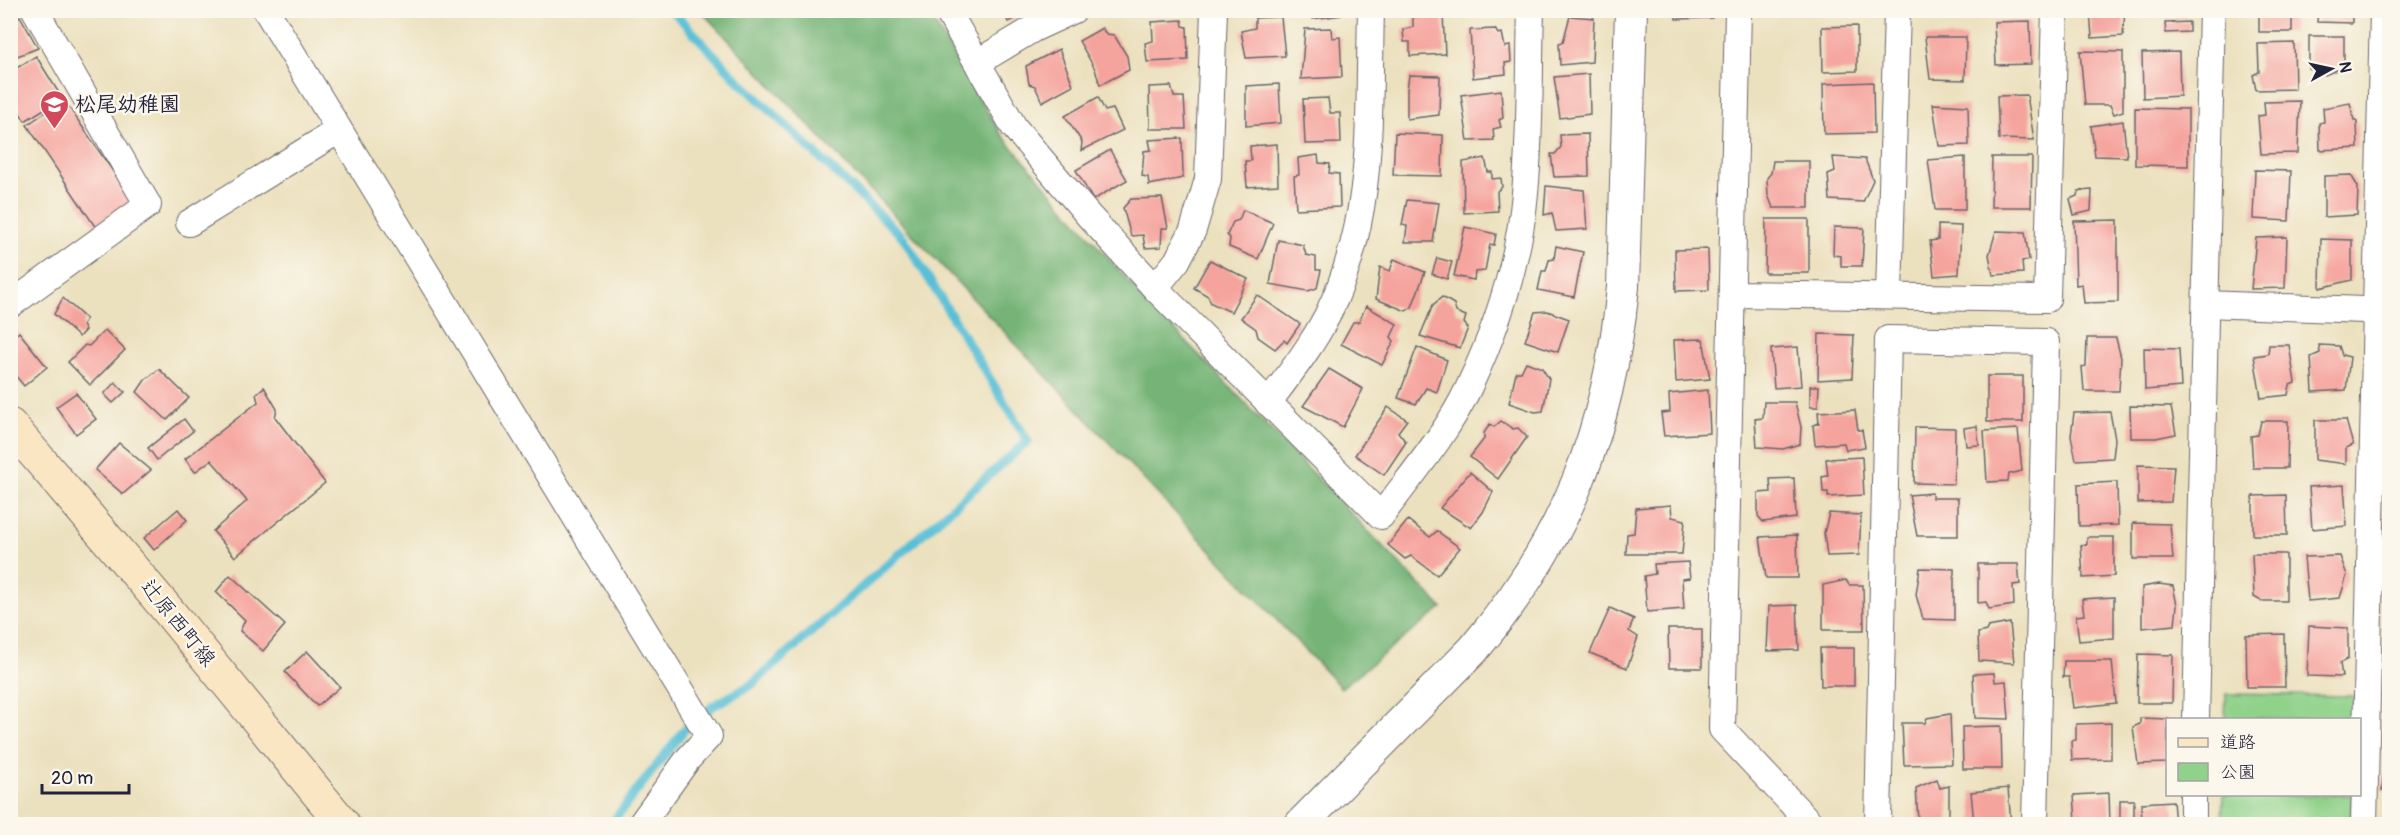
<svg xmlns="http://www.w3.org/2000/svg" width="2400" height="835" viewBox="0 0 2400 835" font-family="Pangolin,'Klee One',sans-serif">
<style>
.green{fill:#90d28a;stroke:#597a62;stroke-width:1.5}
.forest{fill:#74b476;stroke:#4b6b58;stroke-width:1.5}
.lines{fill:none;stroke-linecap:round;stroke-linejoin:round}
.stream{stroke:#58bfd6;stroke-width:9}
.building{fill:#f5a39d}
.minor-casing{stroke:#696569;stroke-width:28}
.tertiary-casing{stroke:#696569;stroke-width:34}
.secondary-casing{stroke:#696569;stroke-width:35}
.minor{stroke:#fff;stroke-width:26}
.tertiary{stroke:#fff;stroke-width:32}
.secondary{stroke:#fbe6c3;stroke-width:33}
.labels{text-anchor:middle;dominant-baseline:central;stroke-width:5;stroke-linejoin:round;paint-order:stroke}
.poi-label{font-size:21px;font-weight:bold;fill:#22223b;stroke:#fbf7ec;text-anchor:start}
.street-label{font-size:21px;fill:#22223b;stroke:#fbf7ec}
</style>
<rect width="100%" height="100%" fill="#fbf7ec"/>
<filter id="ink" filterUnits="userSpaceOnUse"><feTurbulence type="fractalNoise" baseFrequency=".0167" numOctaves="2"/><feDisplacementMap in="SourceGraphic" scale="12" xChannelSelector="R" yChannelSelector="G"/><feConvolveMatrix kernelMatrix="1 2 1 2 8 2 1 2 1" color-interpolation-filters="sRGB"/></filter>
<filter id="wash" filterUnits="userSpaceOnUse"><feTurbulence type="fractalNoise" baseFrequency=".008" numOctaves="4" result="noise"/><feDisplacementMap in="SourceGraphic" scale="24" xChannelSelector="R" yChannelSelector="G"/><feGaussianBlur stdDeviation="1.35" result="paint"/><feColorMatrix in="noise" values="0 0 0 0 0 0 0 0 0 0 0 0 0 0 0 0 0 1.4 0 .05"/><feComposite in="paint" operator="in"/></filter>
<g filter="url(#wash)">
<rect width="100%" height="100%" fill="#ece1bf"/>
<g class="green">
<path d="M2226,694L2354,696L2353,719H2225Z"/>
<path d="M2223,795H2352L2351,824H2222Z"/>
</g>
<path class="forest" d="M701,11H927L1001,134L1128,281L1442,608L1341,688Z"/>
<g class="lines">
<path class="stream" d="M611,824L684,730L713,706L751,685L1028,441L903,237L736,78L672,10"/>
</g>
<g id="blocks">
<g class="building">
<path d="M1003,10H1033L1008,22Z"/>
<path d="M1312,10H1341L1342,15L1313,19Z"/>
<path d="M1676,10H1712V18L1676,19Z"/>
<path d="M2090,10H2125L2123,36L2092,38Z"/>
<path d="M2146,10H2186V17L2147,18Z"/>
<rect x="2259" y="10" width="33" height="22"/>
<path d="M2318,10H2352V23L2317,22Z"/>
<path d="M1443,14L1445,54L1410,56V42H1404L1403,29L1413,27V17Z"/>
<path d="M20,16L38,48L10,59V21Z"/>
<path d="M1570,16L1594,18L1592,62L1560,65L1559,43L1563,42Z"/>
<path d="M1281,17L1285,56L1246,58L1241,31L1255,28V18Z"/>
<path d="M1182,20L1183,26L1187,27L1188,60L1147,62L1145,43L1153,41L1152,22Z"/>
<path d="M2030,21L2031,64L1996,65L1994,22Z"/>
<path d="M2189,22V32L2166,33L2165,23Z"/>
<path d="M1857,26V71L1823,72L1822,27Z"/>
<path d="M1102,28L1106,34L1114,35L1127,56L1129,70L1100,85L1095,69L1079,41Z"/>
<path d="M1331,28L1332,38L1340,37L1342,77L1301,79L1305,29Z"/>
<path d="M1495,29L1498,34L1502,33L1505,47L1510,46L1511,62L1505,63L1506,74L1473,78L1470,30Z"/>
<path d="M2309,36H2344V67L2325,75L2309,68Z"/>
<path d="M1925,37H1966L1965,80L1930,79Z"/>
<path d="M2294,43L2295,89L2256,90L2253,75L2259,72L2258,44Z"/>
<path d="M1059,49L1073,85L1042,102L1035,86L1029,84L1026,66Z"/>
<path d="M2080,51L2123,52V111L2114,114L2110,105H2085Z"/>
<path d="M2179,52L2180,96L2143,98L2142,53Z"/>
<path d="M36,56L62,98L25,121L10,98V72Z"/>
<path d="M1589,74L1590,114L1560,118L1554,77Z"/>
<path d="M1409,75L1440,76L1439,115L1407,119V90Z"/>
<path d="M1873,82L1874,133L1824,134L1823,84Z"/>
<path d="M1279,84L1281,123L1246,126V86Z"/>
<path d="M1171,86L1174,97H1184L1186,129H1150L1149,87Z"/>
<path d="M1501,90L1503,118L1499,120L1501,127L1493,129L1494,140L1468,141L1461,95Z"/>
<path d="M2027,95L2034,140L1999,139L1997,96Z"/>
<path d="M1098,97L1105,111L1113,109L1123,130L1081,151L1082,142L1065,116Z"/>
<path d="M1328,98L1330,113H1340L1341,143L1305,144L1303,99Z"/>
<path d="M64,100L134,202L96,228L27,125Z"/>
<path d="M2300,101L2298,153L2261,154L2258,116L2265,115L2264,102Z"/>
<path d="M2350,103L2354,120L2357,122L2358,148L2320,150L2319,123L2324,122L2323,108Z"/>
<path d="M1933,104L1968,106L1969,145L1939,146Z"/>
<path d="M2135,108L2188,109V166L2135,165Z"/>
<path d="M2123,121L2127,157L2095,156L2091,126Z"/>
<path d="M1395,133L1443,135L1442,176L1393,175Z"/>
<path d="M1588,134L1589,176L1554,177L1551,154H1555L1561,147L1560,135Z"/>
<path d="M1182,138L1183,178L1149,185L1148,177L1142,176L1144,151L1151,150L1149,140Z"/>
<path d="M1277,144L1278,185L1247,187L1245,161H1251L1250,146Z"/>
<path d="M1110,150L1127,180L1093,200L1076,170Z"/>
<path d="M1318,155L1319,163L1330,164L1329,173L1339,174L1340,207L1296,209L1294,176L1299,175L1298,158Z"/>
<path d="M1833,157L1865,159L1873,180L1863,202L1830,200L1828,174L1835,171Z"/>
<path d="M1965,157V210H1935L1928,160Z"/>
<path d="M1992,157H2032L2031,207H1991Z"/>
<path d="M1485,158L1488,172H1492V179L1501,178L1502,187L1497,191L1498,211L1464,213L1463,162Z"/>
<path d="M1773,161H1809V208H1773L1768,195L1767,178L1771,173Z"/>
<path d="M2255,170L2291,171L2289,221L2253,219Z"/>
<path d="M2351,175L2358,187L2357,215L2324,217V176Z"/>
<path d="M1546,186L1584,190L1587,229L1556,231L1552,213L1544,215Z"/>
<path d="M2092,190L2091,211L2074,215L2070,199L2077,196L2078,191Z"/>
<path d="M1162,198L1168,228H1162L1161,247L1145,248L1143,235L1131,236L1123,208L1131,199Z"/>
<path d="M1407,200L1439,203L1433,242H1405L1407,226L1402,225Z"/>
<path d="M1243,210L1273,223L1258,259L1229,247L1230,238L1227,235L1233,222L1239,220Z"/>
<path d="M1766,219H1809V273H1765Z"/>
<path d="M2118,220V302L2084,303L2082,284L2076,285L2074,221Z"/>
<path d="M1938,225L1961,226L1959,274L1934,276L1930,241L1938,240Z"/>
<path d="M1465,227L1496,234L1494,245L1490,244L1485,271L1475,272L1474,280L1454,276Z"/>
<path d="M1834,227L1864,228L1862,266H1841V256L1833,255Z"/>
<path d="M1996,231L2025,232L2029,260L2022,261L2023,273L1993,275L1989,255Z"/>
<path d="M2287,237L2285,288L2251,289L2256,238Z"/>
<path d="M2321,239L2352,240V280L2320,288Z"/>
<path d="M1278,240L1303,245L1306,255L1316,257V270H1321L1317,288L1308,291L1270,284Z"/>
<path d="M1556,246L1583,252L1574,297L1538,290L1542,271H1546L1549,260L1554,259Z"/>
<path d="M1708,249L1709,290L1676,291L1675,250Z"/>
<path d="M1437,258L1452,262L1447,279L1432,274Z"/>
<path d="M1394,259L1425,272L1412,307L1406,311L1376,299L1380,267L1390,271Z"/>
<path d="M1210,260L1248,279L1231,312L1211,303L1208,296L1194,288Z"/>
<path d="M1257,295L1300,324L1287,343L1284,340L1275,349L1258,337L1256,329L1241,318Z"/>
<path d="M1442,297L1454,304L1456,312L1466,316L1464,323L1468,328L1460,348L1420,336L1433,305Z"/>
<path d="M63,298L86,319L83,324L85,330L79,337L54,314Z"/>
<path d="M1366,306L1397,324L1391,337L1394,341L1382,365L1341,344L1353,322H1359Z"/>
<path d="M1547,311L1569,319L1558,352L1525,341L1535,312Z"/>
<path d="M105,330L125,350L90,385L68,362L85,345L89,346Z"/>
<path d="M19,332L47,367L24,386L10,369V339Z"/>
<path d="M1819,334L1854,335L1852,378L1818,380Z"/>
<path d="M2087,338H2116L2121,358L2119,391H2084L2082,367L2086,366Z"/>
<path d="M1703,339L1710,379L1676,382L1674,340Z"/>
<path d="M2269,345H2289L2295,383L2290,385L2288,395L2261,398L2254,356L2268,354Z"/>
<path d="M2319,345L2339,346L2342,355L2350,357L2346,390L2313,392L2311,357L2320,353Z"/>
<path d="M1417,347L1447,360L1437,392L1426,388L1416,404L1398,398Z"/>
<path d="M1798,347L1801,386L1774,388L1771,349Z"/>
<path d="M2144,348L2179,349L2181,387L2145,390Z"/>
<path d="M1526,362L1542,368L1549,379L1543,411L1535,412L1509,403L1516,372H1521Z"/>
<path d="M159,369L189,398L167,420L137,392L145,380Z"/>
<path d="M1329,369L1363,389L1343,427L1303,406Z"/>
<rect x="1987" y="376" width="36" height="46"/>
<path d="M115,382L125,392L113,403L104,394Z"/>
<path d="M1810,386H1819L1818,407H1810Z"/>
<path d="M264,387L277,409L275,417L325,483L235,557L213,531L247,501L211,460L195,472L185,459L258,402L256,394Z"/>
<path d="M1708,390L1710,433L1664,436L1661,413L1670,412L1669,394Z"/>
<path d="M76,393L96,419L76,434L56,407Z"/>
<path d="M1764,402H1795L1801,427L1800,444L1783,449L1757,447L1755,419L1763,418Z"/>
<path d="M2130,406L2171,407L2176,434L2156,438H2131Z"/>
<path d="M1388,407L1407,420L1398,432L1406,442L1384,475L1355,455Z"/>
<path d="M1855,410L1858,430H1862L1865,447L1846,450L1844,443L1815,445L1813,425L1819,423L1818,412Z"/>
<path d="M2110,412L2115,439L2113,458L2076,460L2071,436L2074,413Z"/>
<path d="M184,419L193,431L157,460L148,448Z"/>
<path d="M2315,420H2346L2353,445L2346,448V464L2315,460Z"/>
<path d="M1501,421L1513,429L1518,428L1527,437L1498,479L1470,457L1484,439V433L1490,424L1494,427Z"/>
<path d="M2261,421H2288L2287,468H2253L2251,436L2258,435Z"/>
<path d="M1977,426L1979,445L1966,446L1964,428Z"/>
<path d="M1915,427L1955,428L1954,484L1914,483Z"/>
<path d="M2018,429L2022,471L2009,474L2008,481L1987,482L1984,431Z"/>
<path d="M119,443L151,470L123,494L95,470Z"/>
<path d="M1862,457L1864,495L1828,497V492H1823L1822,477L1828,476L1826,459Z"/>
<path d="M2138,465L2174,466L2171,502L2138,503Z"/>
<path d="M1470,472L1493,492L1483,512L1471,528L1440,508Z"/>
<path d="M1794,478L1796,518L1763,522L1758,516V493L1771,492L1770,479Z"/>
<path d="M2117,482L2118,525L2079,526L2078,484Z"/>
<path d="M2344,485L2347,526L2312,529L2309,487Z"/>
<path d="M1932,493V498H1958V536H1917L1909,495Z"/>
<path d="M2286,495L2287,535H2253V496Z"/>
<path d="M1671,505L1672,517L1685,520L1682,554H1626L1627,534L1634,533L1636,508Z"/>
<path d="M178,509L187,520L154,550L144,538Z"/>
<path d="M1829,513L1861,515L1859,555L1827,556L1824,533Z"/>
<path d="M1408,520L1430,537L1437,531L1460,548L1437,575L1411,556L1405,559L1388,545Z"/>
<path d="M2133,523L2170,524L2173,559H2133Z"/>
<path d="M1797,535L1798,578H1766L1760,537Z"/>
<path d="M2087,537H2114V576L2083,578L2081,545L2087,544Z"/>
<path d="M2252,554H2286V601H2261L2254,597Z"/>
<path d="M2340,556L2347,575L2340,598L2308,601L2304,557Z"/>
<path d="M1688,562L1690,578L1682,579L1684,609L1647,612L1644,576L1655,574L1654,564Z"/>
<path d="M1978,564H2018L2020,584L2013,585L2014,605L1989,609L1986,602L1978,603Z"/>
<path d="M1920,568L1954,569V620L1923,619L1916,595Z"/>
<path d="M230,575L285,625L263,651L240,631L245,620L216,592Z"/>
<path d="M1846,580L1849,585H1863L1864,630H1823V585Z"/>
<path d="M2159,584L2173,586L2177,605L2175,625L2142,628V587Z"/>
<path d="M2114,597V638L2079,641L2076,616L2084,615L2082,599Z"/>
<path d="M1797,605L1799,650L1767,651L1769,606Z"/>
<path d="M1610,608L1634,619L1629,631L1638,637L1627,668L1590,653Z"/>
<path d="M2010,623L2014,663L1979,661L1978,633L1986,631L1988,627Z"/>
<path d="M2309,626L2348,628V659L2340,663L2342,677L2307,676Z"/>
<path d="M1668,629H1702V668H1669Z"/>
<path d="M2284,634L2285,687H2247L2246,635Z"/>
<path d="M1820,648H1854V686H1821Z"/>
<path d="M307,651L340,687L317,706L285,672Z"/>
<path d="M2138,654L2173,655L2172,703H2137Z"/>
<path d="M2064,661H2112L2116,703L2073,708L2069,677H2063Z"/>
<path d="M1994,673L1995,682L2006,681L2009,719L1975,718L1973,674Z"/>
<path d="M1950,714L1952,764L1904,765L1902,723H1925L1927,718Z"/>
<path d="M2140,718L2168,719V763L2138,764L2133,727L2140,724Z"/>
<path d="M2111,723V759L2072,760L2071,741L2076,740V724Z"/>
<path d="M2001,726L2002,769H1963L1962,727Z"/>
<path d="M2384,765H2390V791H2382Z"/>
<path d="M1937,779L1940,788L1949,786V824L1918,821L1916,788Z"/>
<path d="M2008,788L2011,824H1974L1971,792Z"/>
<path d="M2109,793L2110,824H2070V821H2076L2074,795Z"/>
<rect x="2120" y="800" width="14" height="23"/>
<path d="M2173,801L2175,824H2142L2141,803Z"/>
</g>
</g>
</g>
<g filter="url(#ink)">
<use href="#blocks" fill-opacity="0" stroke="#696569" stroke-width="1.5"/>
<g class="lines">
<defs>
<g id="minor">
<path d="M266,10L709,736L688,759L641,824"/>
<path d="M947,10L1014,127L1088,215L1155,288L1381,516C1411,475 1446,435 1468,389C1497,328 1519,260 1525,193C1531,132 1529,71 1531,10"/>
<path d="M1738,10L1722,729L1811,824"/>
<path d="M978,62L1033,29L1074,10"/>
<path d="M189,223L339,130"/>
<path d="M1155,288L1177,261L1193,230L1208,179L1214,10"/>
<path d="M1733,294L2047,299L2055,10"/>
<path d="M1889,295L1897,10"/>
<path d="M2206,304L2390,311"/>
<path d="M10,305L148,205L35,10"/>
<path d="M1268,403C1289,375 1311,347 1327,316C1376,217 1368,117 1371,10"/>
<path d="M2196,720L2212,10"/>
<path d="M1878,824L1888,339L2046,342L2035,824"/>
<path d="M2193,824V794"/>
<path d="M2364,824L2383,10"/>
</g>
<path id="tertiary" d="M1301,824L1473,650C1567,539 1609,431 1623,287L1631,10"/>
<path id="secondary" d="M10,425L166,608L343,824"/>
</defs>
<use href="#minor" class="minor-casing"/>
<use href="#tertiary" class="tertiary-casing"/>
<use href="#secondary" class="secondary-casing"/>
<use href="#minor" class="minor"/>
<use href="#tertiary" class="tertiary"/>
<use href="#secondary" class="secondary"/>
</g>
</g>
<defs>
<symbol id="school-pin" viewBox="-11 -11 22 30"><path d="M0 17L-7.5 6A9.5 9.5 0 1 1 7.5 6Z" fill="#d1495b" stroke="#fbf7ec"/><path d="M0-5L7-2L0 1L-7-2ZM-4 1L0 2.5L4 1V4Q0 6-4 4Z" fill="#fff"/></symbol>
</defs>
<g fill-rule="evenodd">
<use href="#school-pin" x="38" y="88" width="33" height="45"/>
</g>
<g class="labels">
<g class="poi-label">
<text x="75" y="104">松尾幼稚園</text>
</g>
<g class="street-label">
<text transform="translate(178 623) rotate(51)">辻原西町線</text>
</g>
</g>
<rect width="2400" height="835" fill="none" stroke="#fbf7ec" stroke-width="36"/>
<rect x="2166" y="718" width="195" height="78" fill="#fbf7ec" stroke="#a4a2a5" stroke-width="1.5"/>
<rect x="2178" y="738" width="30" height="9" fill="#fbe6c3" stroke="#a4a2a5" stroke-width="1.5"/>
<text x="2220" y="748" font-size="18" fill="#22223b">道路</text>
<rect x="2178" y="763" width="30" height="18" fill="#90d28a" stroke="#a4a2a5" stroke-width="1.5"/>
<text x="2220" y="778" font-size="18" fill="#22223b">公園</text>
<g transform="translate(2331 69) rotate(82)" stroke="#fbf7ec" stroke-width="4.5" paint-order="stroke">
<path d="M0-4.5L10 22L0 15L-10 22Z" fill="#22223b"/>
<text y="-9" font-size="16" font-weight="bold" text-anchor="middle" fill="#22223b">N</text>
</g>
<path d="M42 784v9h87v-9" fill="none" stroke="#22223b" stroke-width="3"/>
<text x="51" y="784" font-size="18" fill="#22223b" stroke="#fbf7ec" stroke-width="4.5" paint-order="stroke">20 m</text>
</svg>
